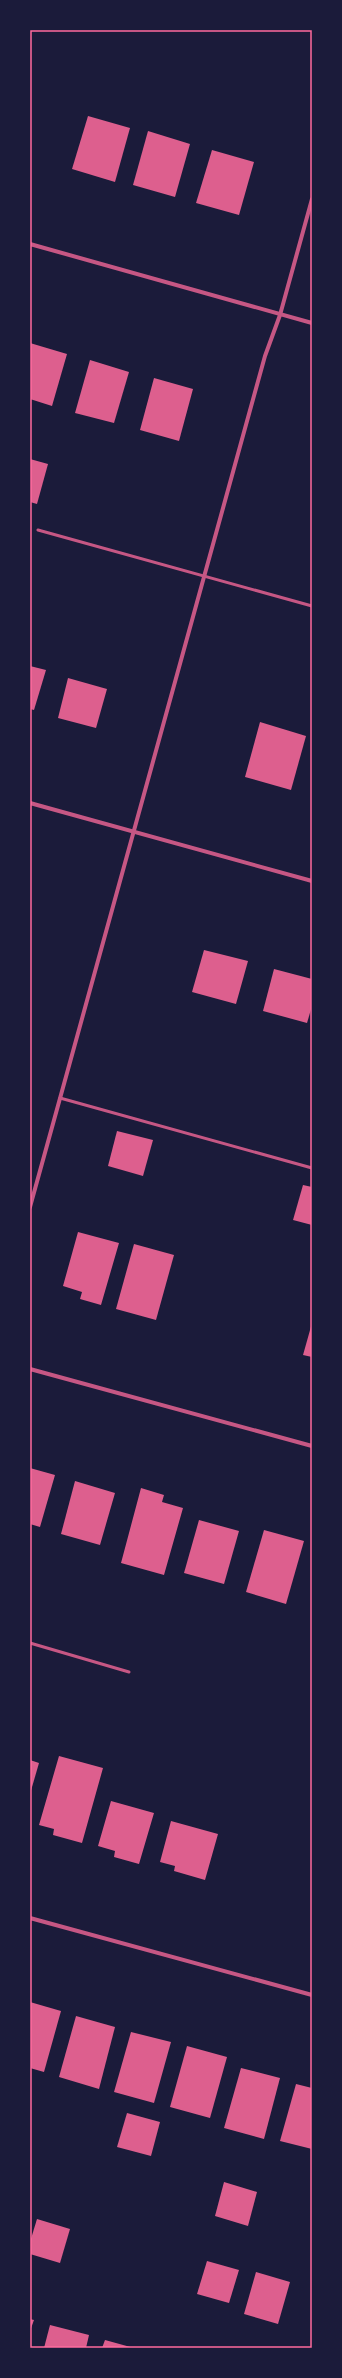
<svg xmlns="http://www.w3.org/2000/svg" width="342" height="2378" viewBox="0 0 342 2378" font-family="Montserrat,sans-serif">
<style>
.building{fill:#dd5f8e}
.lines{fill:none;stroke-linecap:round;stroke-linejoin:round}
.service{stroke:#c65784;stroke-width:3}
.minor{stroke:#c65784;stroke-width:4}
.neatline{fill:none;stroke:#ff6b9d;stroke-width:1.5}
</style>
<rect width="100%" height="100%" fill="#1b1b3a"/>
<g class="building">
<path d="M88,116L130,128L115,182L72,169Z"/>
<path d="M148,131L190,144L175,197L133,185Z"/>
<path d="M212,150L254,162L239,215L196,203Z"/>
<path d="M30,343L67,354L52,406L30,399Z"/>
<path d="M90,360L129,372L114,423L75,413Z"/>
<path d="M154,378L193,389L179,441L140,430Z"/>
<path d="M30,459L48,464L37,504L30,502Z"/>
<path d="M30,666L46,670L34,710L30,709Z"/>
<path d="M68,678L107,689L96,728L58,718Z"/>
<path d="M260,722L306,736L291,790L245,777Z"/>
<path d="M204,950L248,961L236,1004L192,992Z"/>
<path d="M274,969L312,979V1006L307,1023L263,1011Z"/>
<path d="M117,1131L153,1140L143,1176L108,1166Z"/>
<path d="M303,1185L312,1187V1225L293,1220Z"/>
<path d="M78,1232L119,1243L101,1305L80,1299L82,1292L63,1286Z"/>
<path d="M134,1244L174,1255L156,1320L116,1309Z"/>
<path d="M312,1323V1357L303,1355Z"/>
<path d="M30,1468L55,1475L40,1527L30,1524Z"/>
<path d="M75,1481L115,1493L100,1545L61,1534Z"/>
<path d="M141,1488L164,1495L162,1502L183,1508L164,1575L121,1563Z"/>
<path d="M199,1520L239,1531L224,1584L184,1573Z"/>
<path d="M264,1530L304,1541L286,1604L246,1592Z"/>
<path d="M59,1756L103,1768L82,1843L53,1835L54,1829L39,1825Z"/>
<path d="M30,1760L39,1763L30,1794Z"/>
<path d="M111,1801L154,1813L139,1864L114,1857L115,1851L98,1846Z"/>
<path d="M171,1821L218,1834L205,1880L174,1871L175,1866L160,1862Z"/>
<path d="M30,2002L61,2011L44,2072L30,2068Z"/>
<path d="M76,2016L115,2027L99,2089L59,2077Z"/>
<path d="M131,2032L171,2042L154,2103L114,2092Z"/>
<path d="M187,2046L227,2057L210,2118L170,2107Z"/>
<path d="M241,2068L280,2078L264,2139L224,2128Z"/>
<path d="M296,2084L312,2088V2149L280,2141Z"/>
<path d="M127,2113L160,2122L151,2156L117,2147Z"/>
<path d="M224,2182L257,2192L248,2226L215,2216Z"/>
<path d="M37,2219L70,2229L60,2263L30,2254V2242Z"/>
<path d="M207,2261L239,2270L229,2303L197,2294Z"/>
<path d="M256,2272L290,2282L278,2324L244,2314Z"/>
<path d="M30,2319L34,2320L30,2331Z"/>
<path d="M50,2325L89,2335L86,2348H44Z"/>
<path d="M105,2340L134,2348H102Z"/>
</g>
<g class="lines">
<g class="service">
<path d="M38,530L312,606"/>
<path d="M60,1098L312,1168"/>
<path d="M30,1643L129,1672"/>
</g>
<g class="minor">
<path d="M30,244L312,323"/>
<path d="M30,803L312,881"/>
<path d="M30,1207L265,356L280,315L312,199"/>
<path d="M30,1369L312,1446"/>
<path d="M30,1918L312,1995"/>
</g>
</g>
<rect width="342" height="2378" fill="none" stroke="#1b1b3a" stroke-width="62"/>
<rect x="31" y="31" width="280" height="2316" class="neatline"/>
</svg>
